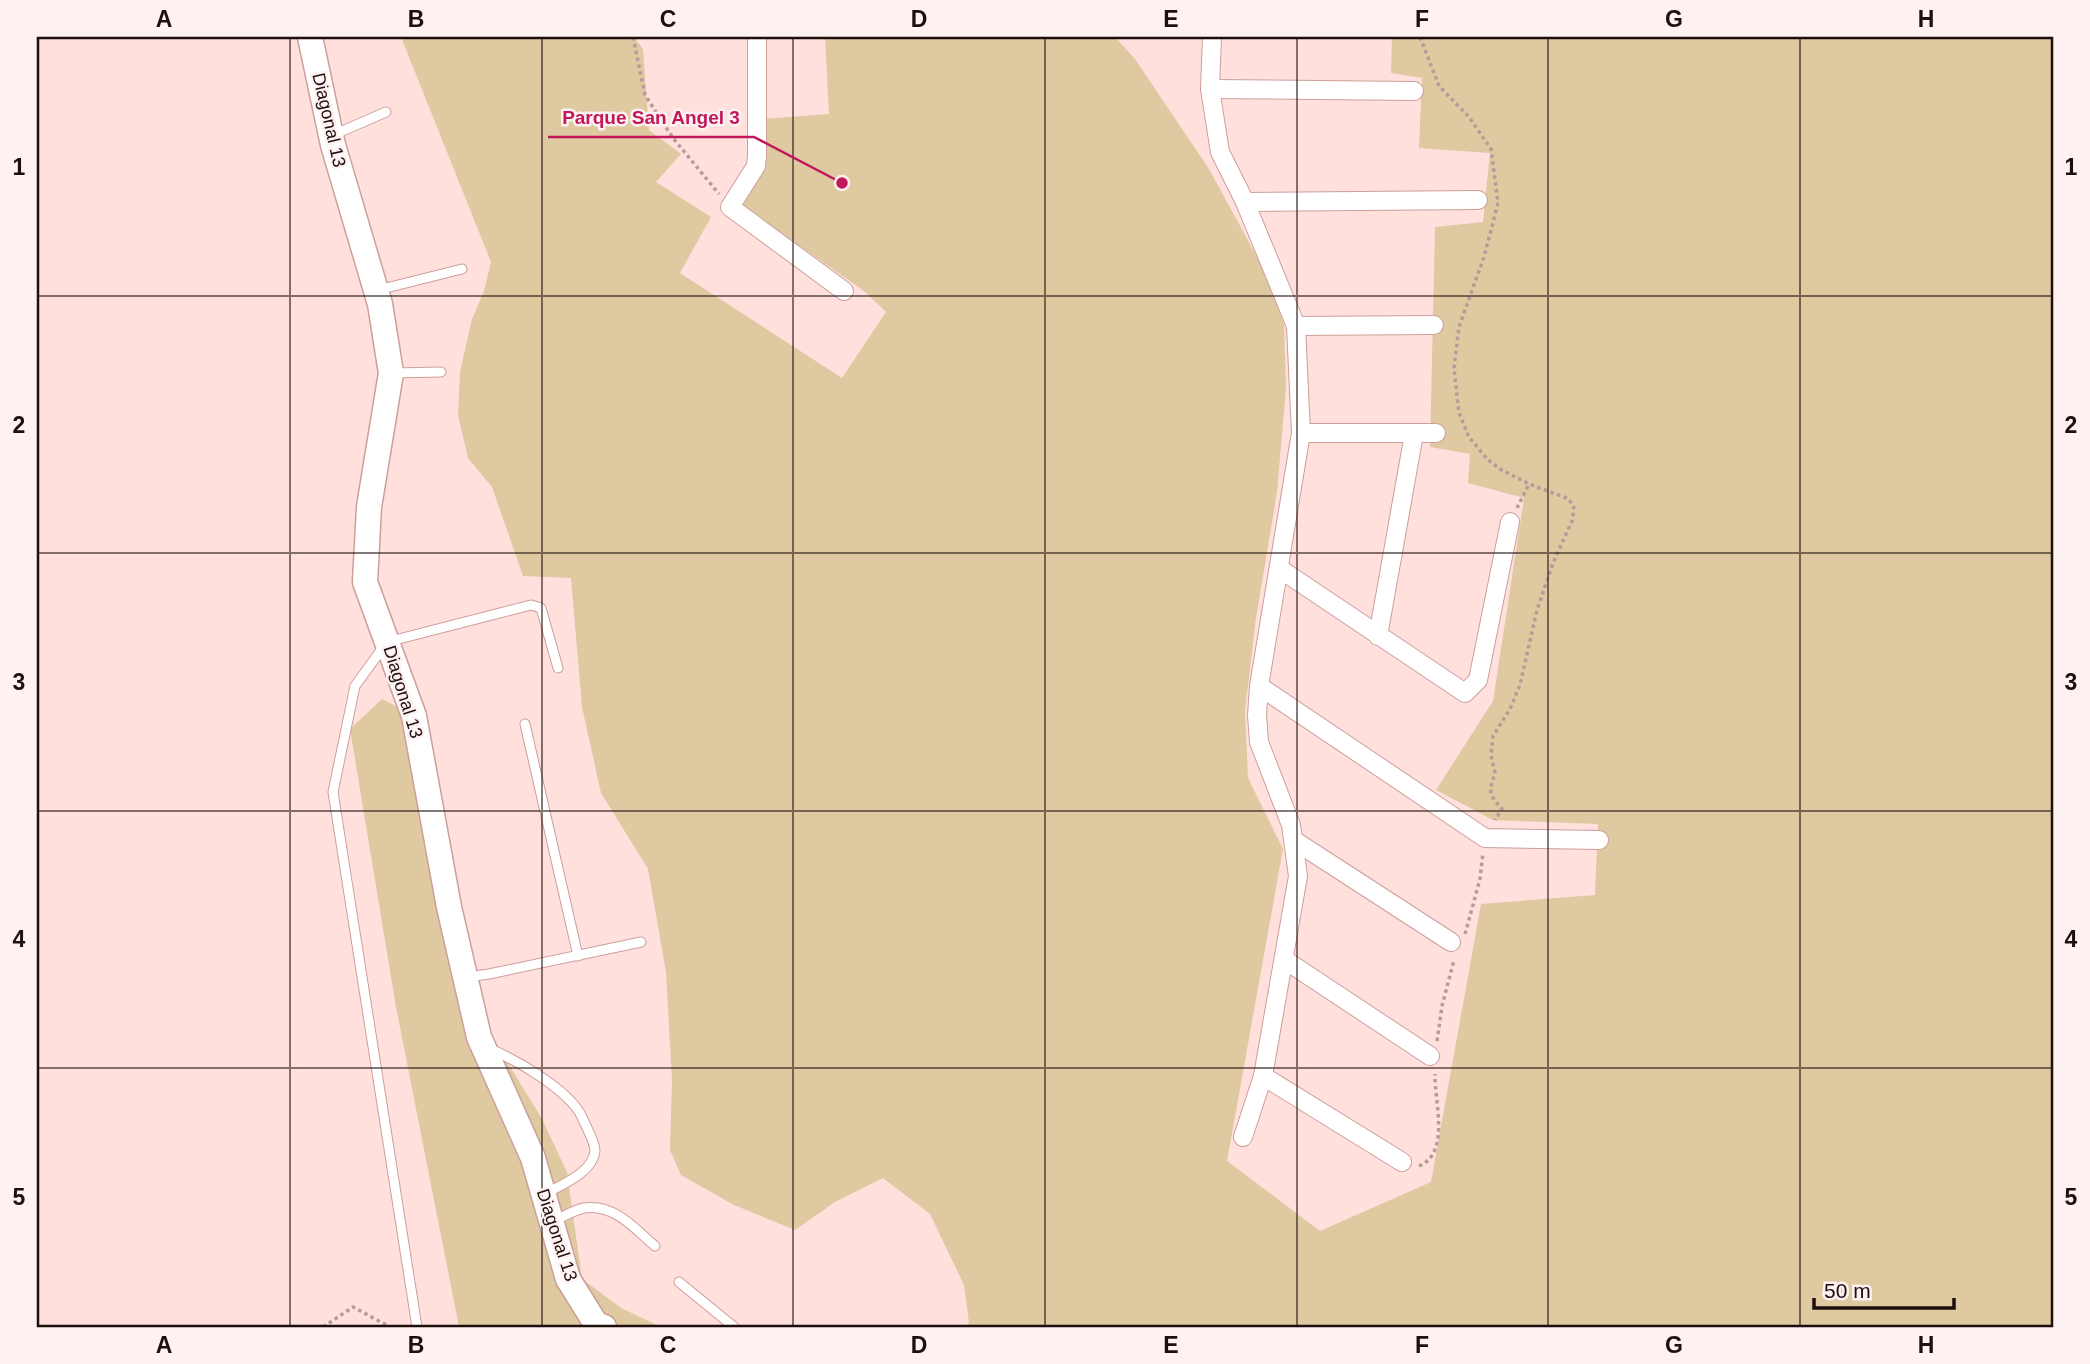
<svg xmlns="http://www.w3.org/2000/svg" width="2090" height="1364" viewBox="0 0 2090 1364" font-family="Arial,sans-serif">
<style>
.green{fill:#dec9a1}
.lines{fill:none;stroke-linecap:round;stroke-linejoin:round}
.lane-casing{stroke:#ce9e9b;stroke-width:11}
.street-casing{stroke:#ce9e9b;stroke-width:20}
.secondary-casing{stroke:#ce9e9b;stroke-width:27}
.path{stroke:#b59b99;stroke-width:3.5;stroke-dasharray:3.5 3.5;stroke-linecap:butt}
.lane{stroke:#fff;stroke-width:9}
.street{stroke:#fff;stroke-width:18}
.secondary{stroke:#fff;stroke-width:24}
.grid{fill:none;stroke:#1e0e0d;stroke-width:2;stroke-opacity:0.55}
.labels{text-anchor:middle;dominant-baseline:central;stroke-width:5;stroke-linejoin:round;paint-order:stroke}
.street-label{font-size:18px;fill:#1e0e0d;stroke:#fdf2f1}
.leader{fill:none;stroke:#c2185b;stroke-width:2.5}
.callout-dot{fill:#c2185b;stroke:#fdf2f1;stroke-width:2.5}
.callout-label{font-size:19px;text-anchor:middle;font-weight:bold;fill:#c2185b;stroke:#fdf2f1;stroke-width:5;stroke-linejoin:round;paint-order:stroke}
.neatline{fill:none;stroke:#1e0e0d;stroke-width:2.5}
.grid-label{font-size:23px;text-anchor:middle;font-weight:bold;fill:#1e0e0d}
</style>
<rect width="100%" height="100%" fill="#ffe0dd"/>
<g class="green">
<path d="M401,37H634L643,49L649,130L681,154L656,182L711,217L680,273L842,378L886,312L864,291L740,204L763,119L829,114L825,37H1115L1135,59L1209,169L1263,268L1284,324L1286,388L1277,492L1256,618L1245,711L1248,778L1283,849L1227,1161L1320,1231L1431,1182L1481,904L1595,895L1598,824L1493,820L1436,790L1493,701L1524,498L1468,483L1470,454L1430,447L1435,227L1483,222L1490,153L1419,148L1422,78L1391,73L1392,37H2053V1327H964L969,1323L964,1285L930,1214L883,1178L835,1202L795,1230L734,1205L681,1175L670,1150L672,1080L666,972L648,869L601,793L582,707L571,578L523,576L492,487L468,458L458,415L460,372L472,319L484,291L491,262Z"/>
<path d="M382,699L412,714L489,1032L542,1119L567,1172L582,1279L621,1308L661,1327H459L396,1007L350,729Z"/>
</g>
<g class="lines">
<defs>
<g id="lane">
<path d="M333,135L386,112"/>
<path d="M378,290L462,269"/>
<path d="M393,373L441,372"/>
<path d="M525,724L578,956"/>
<path d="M467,977L489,974L641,942"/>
<path d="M488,1048C515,1059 561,1086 578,1110C582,1116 585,1124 588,1130C590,1135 595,1144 595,1151C593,1172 563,1184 547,1193"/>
<path d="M553,1221C563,1217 574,1210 584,1208C614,1203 635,1229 655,1246"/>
<path d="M679,1282L734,1327"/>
<path d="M417,1327L333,792L355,686L387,642L531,605L541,608L558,668"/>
</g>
<g id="street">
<path d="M757,37V156L756,166L730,207L844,291"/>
<path d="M1212,37L1210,89L1220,152L1245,202L1296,326L1301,433L1259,686L1257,715L1259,742L1291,825L1298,876L1263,1076L1243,1137"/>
<path d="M1210,89L1414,91"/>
<path d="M1245,202L1478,200"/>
<path d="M1296,326L1434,325"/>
<path d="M1301,433H1436"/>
<path d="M1280,569L1465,693L1478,680L1510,522"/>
<path d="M1378,636L1414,434"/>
<path d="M1259,686L1485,838L1599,840"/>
<path d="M1295,841L1451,942"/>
<path d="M1285,960L1430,1056"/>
<path d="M1263,1076L1402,1162"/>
</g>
<path id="secondary" d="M310,37L333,145L380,304L391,373L369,507L365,582L414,716L449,907L479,1037L533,1158L568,1279L596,1324L604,1327"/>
</defs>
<use href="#lane" class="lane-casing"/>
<use href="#street" class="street-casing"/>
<use href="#secondary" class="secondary-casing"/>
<g class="path">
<path d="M633,37L645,95L673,138L719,194"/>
<path d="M1420,37L1439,86L1469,117L1491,149L1498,203L1484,257L1459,327L1454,368L1459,413L1469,437L1487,459L1500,469L1529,484L1569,499L1574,508L1572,521L1553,563L1537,610L1520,685L1510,709L1493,736L1491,755L1495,773L1490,789L1494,800L1502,809L1495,820"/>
<path d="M1517,508L1529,484"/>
<path d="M1465,934L1480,879L1483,853"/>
<path d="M1437,1041L1442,1006L1454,960"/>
<path d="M1419,1166C1451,1153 1434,1100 1435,1074"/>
<path d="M323,1327L353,1307L390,1327"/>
</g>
<use href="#lane" class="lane"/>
<use href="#street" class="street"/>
<use href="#secondary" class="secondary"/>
</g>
<path class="grid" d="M290,37V1327M542,37V1327M793,37V1327M1045,37V1327M1297,37V1327M1548,37V1327M1800,37V1327M37,296H2053M37,553H2053M37,811H2053M37,1068H2053"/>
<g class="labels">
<g class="street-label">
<text transform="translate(329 120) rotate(77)">Diagonal 13</text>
<text transform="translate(403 692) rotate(73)">Diagonal 13</text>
<text transform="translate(557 1235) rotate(72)">Diagonal 13</text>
</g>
</g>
<path class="leader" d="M842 183L754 137H548"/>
<circle class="callout-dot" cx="842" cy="183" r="7"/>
<g class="callout-label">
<text x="651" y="124">Parque San Angel 3</text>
</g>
<rect width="2090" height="1364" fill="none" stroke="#fdf2f1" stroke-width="77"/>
<path d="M1814 1298v10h140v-10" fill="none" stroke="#1e0e0d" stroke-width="3.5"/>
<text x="1824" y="1298" font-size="21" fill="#1e0e0d" stroke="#fdf2f1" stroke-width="5" paint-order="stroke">50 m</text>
<rect x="38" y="38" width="2014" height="1288" class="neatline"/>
<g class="grid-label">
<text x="164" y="27">A</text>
<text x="416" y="27">B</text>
<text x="668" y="27">C</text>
<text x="919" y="27">D</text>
<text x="1171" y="27">E</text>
<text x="1422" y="27">F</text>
<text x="1674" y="27">G</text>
<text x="1926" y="27">H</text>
<text x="19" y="175">1</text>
<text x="2071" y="175">1</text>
<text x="19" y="433">2</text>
<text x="2071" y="433">2</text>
<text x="19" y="690">3</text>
<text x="2071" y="690">3</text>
<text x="19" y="947">4</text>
<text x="2071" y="947">4</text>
<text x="19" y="1205">5</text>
<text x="2071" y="1205">5</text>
<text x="164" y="1353">A</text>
<text x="416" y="1353">B</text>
<text x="668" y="1353">C</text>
<text x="919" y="1353">D</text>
<text x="1171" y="1353">E</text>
<text x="1422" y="1353">F</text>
<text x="1674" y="1353">G</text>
<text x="1926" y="1353">H</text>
</g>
</svg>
